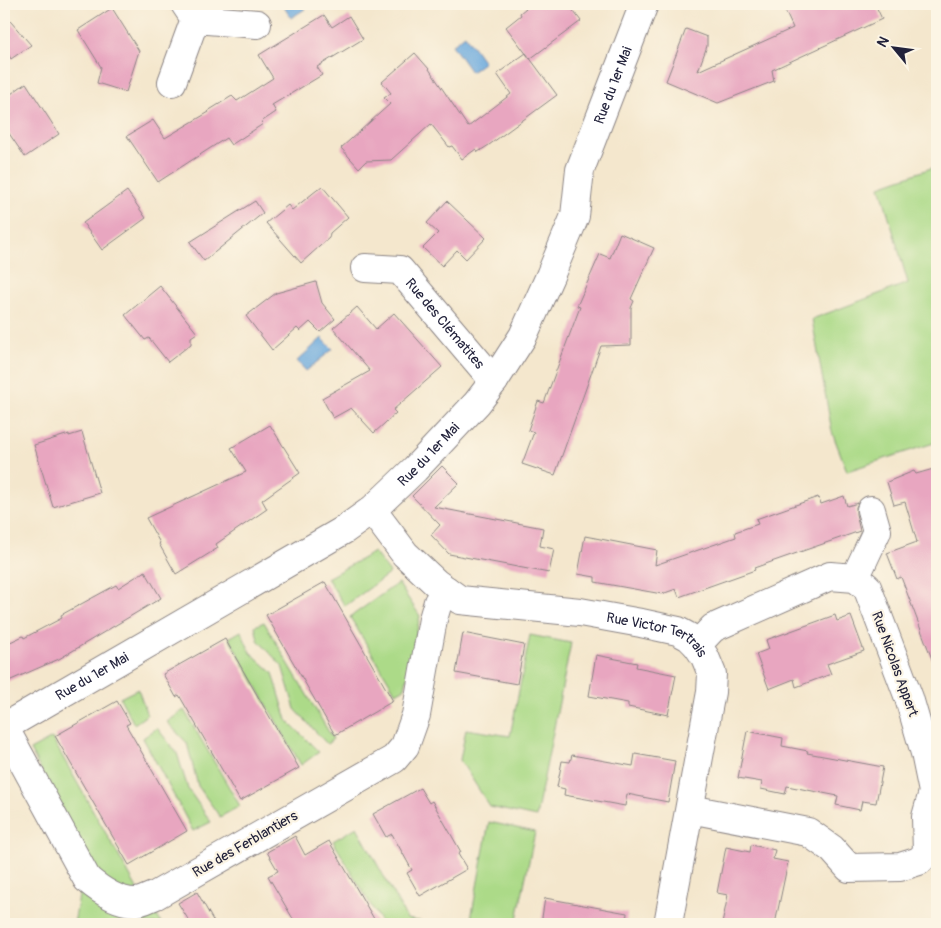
<svg xmlns="http://www.w3.org/2000/svg" width="941" height="928" viewBox="0 0 941 928" font-family="Pangolin,sans-serif">
<style>
.green{fill:#acda88;stroke:#677e62}
.water{fill:#6ba9dd;stroke:#46668c}
.building{fill:#e8a6c0}
.lines{fill:none;stroke-linecap:round;stroke-linejoin:round}
.minor-casing{stroke:#8b8484;stroke-width:30}
.minor{stroke:#fff;stroke-width:28}
.labels{text-anchor:middle;dominant-baseline:central;stroke-width:4.5;stroke-linejoin:round;paint-order:stroke}
.street-label{font-size:14px;fill:#22223b;stroke:#fcf5e5}
</style>
<rect width="100%" height="100%" fill="#fcf5e5"/>
<filter id="ink" filterUnits="userSpaceOnUse"><feTurbulence type="fractalNoise" baseFrequency=".02" numOctaves="2"/><feDisplacementMap in="SourceGraphic" scale="10" xChannelSelector="R" yChannelSelector="G"/><feConvolveMatrix kernelMatrix="1 2 1 2 8 2 1 2 1" color-interpolation-filters="sRGB"/></filter>
<filter id="wash" filterUnits="userSpaceOnUse"><feTurbulence type="fractalNoise" baseFrequency=".0096" numOctaves="4" result="noise"/><feDisplacementMap in="SourceGraphic" scale="20" xChannelSelector="R" yChannelSelector="G"/><feGaussianBlur stdDeviation="1.12" result="paint"/><feColorMatrix in="noise" values="0 0 0 0 0 0 0 0 0 0 0 0 0 0 0 0 0 1.4 0 .05"/><feComposite in="paint" operator="in"/></filter>
<g filter="url(#wash)">
<rect width="100%" height="100%" fill="#f4e7cd"/>
<g class="green">
<path d="M937,166V442L847,471L832,432L812,319L908,283L880,186Z"/>
<path d="M374,552L390,573L345,606L327,578Z"/>
<path d="M398,583L420,616L405,688L396,693L350,617Z"/>
<path d="M264,622L333,739L327,744L295,709L282,666L258,640L255,626Z"/>
<path d="M241,631L250,652L273,673L287,720L319,752L301,765L229,638Z"/>
<path d="M530,635L571,643L536,817L490,807L460,760L466,729L510,736Z"/>
<path d="M138,689L147,715L134,724L120,698Z"/>
<path d="M184,710L240,806L220,817L198,786L187,743L167,722Z"/>
<path d="M157,728L177,753L188,789L211,822L193,831L143,738Z"/>
<path d="M52,738L138,890L124,895L99,878L30,750Z"/>
<path d="M489,822L535,832L516,924H470Z"/>
<path d="M357,827L407,919L436,924H382L333,841Z"/>
<path d="M80,890C86,895 92,902 99,906C117,916 136,918 154,911L162,924H74Z"/>
</g>
<g class="water">
<path d="M282,4H301L305,9L291,18Z"/>
<path d="M465,35L484,62L471,72L452,45Z"/>
<path d="M322,338L333,349L306,371L297,361Z"/>
</g>
<g id="blocks">
<g class="building">
<path d="M531,4H568L581,21L530,59L506,27L521,15L520,13Z"/>
<path d="M782,4H875L882,19L772,70L774,81L718,103L666,81L686,29L707,37V46L698,71L793,28Z"/>
<path d="M112,8L139,51L126,92L97,83L101,67L78,30Z"/>
<path d="M4,14L31,45L11,59L4,47Z"/>
<path d="M324,15L332,27L349,16L363,39L317,67L322,75L272,105L276,112L261,122L263,124L231,145L226,138L158,182L127,136L153,120L165,138L209,112L208,111L232,96L237,101L273,78L259,55Z"/>
<path d="M415,53L429,69L468,127L511,94L497,74L526,53L557,95L489,145L478,152L476,149L462,159L452,146L449,147L431,124L391,160L366,161L359,168L341,148L390,104L384,98L391,93L382,82Z"/>
<path d="M26,83L59,134L25,157L4,126V99Z"/>
<path d="M322,186L348,217L330,233L329,238L301,263L266,223L288,205L292,210Z"/>
<path d="M127,191L146,218L102,250L83,223Z"/>
<path d="M255,201L263,213L204,261L190,242Z"/>
<path d="M447,201L486,238L466,259L457,250L442,266L423,248L438,233L427,223Z"/>
<path d="M620,233L654,248L631,299L634,301L631,308V345L601,346L555,475L522,464L534,432L528,430L538,401L544,403L580,307L577,306L600,254L610,258Z"/>
<path d="M316,282L322,303L335,319L320,332L310,322L300,331L297,328L272,350L246,316L276,293Z"/>
<path d="M160,286L197,333L191,337V344L168,362L149,338L145,340L125,315Z"/>
<path d="M357,307L376,329L394,313L442,367L393,410L396,413L374,433L351,408L333,418L322,398L370,371L333,328Z"/>
<path d="M270,425L300,473L262,500L267,509L216,544L218,548L176,574L159,544L160,543L146,518L246,472L231,448Z"/>
<path d="M82,432L100,493L53,507L34,445L69,434V436Z"/>
<path d="M442,466L459,483L434,507L543,528L540,546L554,549L549,573L449,554L431,535L440,525L412,496Z"/>
<path d="M937,468V667H935L901,577L897,579L887,553L917,542L905,502L894,505L887,482L914,471L916,474Z"/>
<path d="M844,496L847,506L858,503L856,507V514L860,531L754,568L755,570L679,597L676,589L662,594L595,582V577L578,574L585,536L657,550L655,565L736,537L735,532L758,524L756,519L818,497L821,504Z"/>
<path d="M145,571L161,598L59,659L4,683V645L23,636L24,638L62,618L61,615L116,585L118,588Z"/>
<path d="M325,582L393,701L335,735L266,615Z"/>
<path d="M835,615L837,621L851,616L864,651L827,664L831,674L796,687L794,679L769,689L756,654L769,649L766,640Z"/>
<path d="M463,633L524,645L517,684L456,673Z"/>
<path d="M225,639L299,768L240,801L179,695L176,697L163,674Z"/>
<path d="M596,655L637,663L636,667L676,675L668,715L628,707V703L589,696Z"/>
<path d="M117,701L130,723L126,725L187,831L129,865L55,736Z"/>
<path d="M747,731L783,738L782,746L808,751L807,753L883,767L876,803L862,801L860,810L836,805L838,796L787,786L785,794L761,789L762,782L738,778Z"/>
<path d="M635,754L675,761L668,802L627,794L625,806L564,795L565,789L557,787L562,761L570,762L572,755L633,766Z"/>
<path d="M420,788L429,803L432,801L461,852L458,854L467,869L420,896L407,873L412,870L392,834L386,837L373,814Z"/>
<path d="M295,836L305,855L329,841L377,924H296L268,876L278,871L267,852Z"/>
<path d="M751,845L775,850L773,859L788,862L775,924H722L728,895L717,893L726,847L750,852Z"/>
<path d="M197,892L215,924H191L178,903Z"/>
<path d="M545,898L627,913L626,924H541Z"/>
</g>
</g>
</g>
<g filter="url(#ink)">
<use href="#blocks" fill-opacity="0" stroke="#8b8484" stroke-width="1"/>
<g class="lines">
<defs>
<g id="minor">
<path d="M185,4L195,19L257,24"/>
<path d="M172,82L195,19"/>
<path id="s1" d="M365,268L400,270L494,381"/>
<path id="s2" d="M372,510L405,554L436,583L460,600L580,612L641,623L678,631L689,637L697,645L705,657L712,674L711,692L668,924"/>
<path d="M855,578L877,531L871,510"/>
<path id="s3" d="M446,590L438,602L433,619L416,715L405,746L394,759L156,895C150,897 143,901 137,902C119,903 100,890 87,879L4,727L344,530L372,510L415,469L477,403L494,381L523,336L550,276L575,216L580,170L644,4"/>
<path d="M690,809L808,832L832,849L849,868L900,867L919,861L927,853L926,817L933,792L925,753L909,698L867,587L855,578L830,576L713,628L697,645"/>
</g>
</defs>
<use href="#minor" class="minor-casing"/>
<use href="#minor" class="minor"/>
</g>
</g>
<g class="labels">
<g class="street-label">
<text stroke="none"><textPath href="#s3" startOffset="1630">Rue du 1er Mai</textPath></text>
<text stroke="none"><textPath href="#s1" startOffset="105">Rue des Clématites</textPath></text>
<text stroke="none"><textPath href="#s3" startOffset="1210">Rue du 1er Mai</textPath></text>
<text stroke="none"><textPath href="#s2" startOffset="329">Rue Victor Tertrais</textPath></text>
<text transform="translate(895 664) rotate(70)">Rue Nicolas Appert</text>
<text stroke="none"><textPath href="#s3" startOffset="805">Rue du 1er Mai</textPath></text>
<text transform="translate(245 844) rotate(-30)">Rue des Ferblantiers</text>
</g>
</g>
<rect width="941" height="928" fill="none" stroke="#fcf5e5" stroke-width="20"/>
<g transform="translate(894 48) rotate(299)" stroke="#fcf5e5" stroke-width="4" paint-order="stroke">
<path d="M0-4L9 19L0 12L-9 19Z" fill="#22223b"/>
<text y="-8" font-size="14" font-weight="bold" text-anchor="middle" fill="#22223b">N</text>
</g>
</svg>
